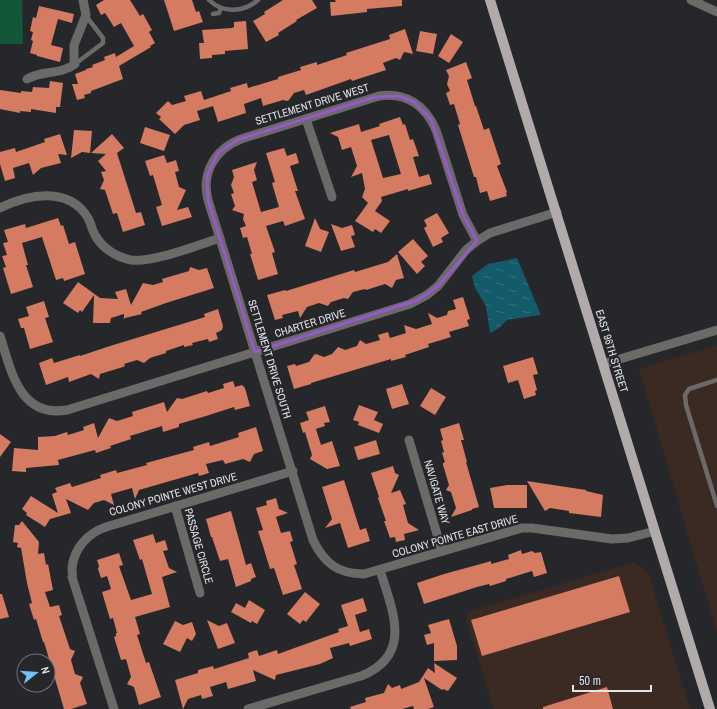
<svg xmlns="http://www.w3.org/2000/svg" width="717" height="709" viewBox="0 0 717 709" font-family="'Archivo Narrow',sans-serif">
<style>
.commercial{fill:#3b2a21}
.park{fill:#125838}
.water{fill:url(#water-ripples)}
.building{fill:#d47b62;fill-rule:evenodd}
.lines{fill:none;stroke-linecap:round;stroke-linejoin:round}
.lane{stroke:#6c6969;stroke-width:4.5}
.street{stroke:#6c6969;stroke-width:9}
.primary{stroke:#b0aaab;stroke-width:10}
.marked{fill:none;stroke:#955ac9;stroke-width:3;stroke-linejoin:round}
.labels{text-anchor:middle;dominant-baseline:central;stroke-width:4;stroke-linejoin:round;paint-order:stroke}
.street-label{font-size:11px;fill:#e3e4e7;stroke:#26272b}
</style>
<defs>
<pattern id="water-ripples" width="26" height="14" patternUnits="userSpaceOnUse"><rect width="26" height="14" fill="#135a6a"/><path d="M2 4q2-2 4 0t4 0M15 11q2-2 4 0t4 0" fill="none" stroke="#35727f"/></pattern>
</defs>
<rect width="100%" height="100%" fill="#26272b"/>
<g class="commercial">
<path d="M717,345V632L639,369Z"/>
<path d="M635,562L648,572L690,709H494L466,619L468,612Z"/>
</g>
<path class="park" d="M0,0H22L23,44H0Z"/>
<path class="water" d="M517,258L541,315L507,320L499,328L490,333L486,306L475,288L472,276L488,264Z"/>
<g class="building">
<path d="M104,0H130L140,16L143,14L152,30L149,32L155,43L150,46L151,47L119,66L123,79L91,91V93L84,95L85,98L77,100L72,84H78L75,74L86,70V69L93,67L92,65L105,60L104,57L115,53L116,57L134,46L121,23L114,27L105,13L101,15L96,5Z"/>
<path d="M164,0H192L196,12L199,11L203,22L174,31Z"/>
<path d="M283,0H312L317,8L296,20L297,21L278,33L279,35L266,42L253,21L265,14L264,12Z"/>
<path d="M335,0H402V6L367,9V12L331,16L330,2H336Z"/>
<path d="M39,6L74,14L72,23L58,19L51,45L63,48L60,62L37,56V55L30,53L33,41L31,40L33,32L30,31L33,17L36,18Z"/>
<path d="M246,21L248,49L225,51V54L212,55V58L200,59L199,43H204L202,30L232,28L234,27V22Z"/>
<path d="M405,29L413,54L404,52L400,60L396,58L383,63L386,70L352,81L351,79L306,95L304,90L294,93L289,100L287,101L283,100L263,106L261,98L244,104L246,113L218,122L213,106L197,111L200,120L184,125L175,134L159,119L161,117L156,113L168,101L172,105L186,101L184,96L201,91L204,100L231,91L230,88L247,83L248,88L278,79V77L301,70L300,67L317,62V65L347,55L346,53L390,39L389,35Z"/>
<path d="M420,31L437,34L433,54L416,51Z"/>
<path d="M451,34L463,42L449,63L438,56Z"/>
<path d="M466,62L472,78L467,80L475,106H476L484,130L489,128L501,164L497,166L507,192L506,193L507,196L490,201L487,191L480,193L476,177H474L458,125L460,124L454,104L450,105L446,93L450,91L447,84L449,76L446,70Z"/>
<path d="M50,81L63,83L60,107H56V113L31,109V112L20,111V113L0,109V90L21,93V91L32,92L33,87L49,88Z"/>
<path d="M400,117L403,125L405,124L410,140L413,139L419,156L413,157L419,177L429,174L432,184L408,191V189L381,197L382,201L375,211L390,221L381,233L375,229L373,232L355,221L368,203L362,197L365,189L362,173L351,177L357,166L351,147L342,150L338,137L330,133L359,124L361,132L380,126L379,124ZM389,135L401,174L383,178L371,140Z"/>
<path d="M145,127L170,135L164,151L140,143Z"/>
<path d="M74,130L92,131L90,153L82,152L71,158Z"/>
<path d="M60,134L67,155L58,154L61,163L41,168L33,175L29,163L13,168L15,178L5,181L0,164V152L15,148L16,152L45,142L44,139Z"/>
<path d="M112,134L124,148L117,153L136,213L141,212L145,225L123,232L117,213L113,214L105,190L100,189L104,180L101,172L106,171L98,161L106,154L91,153Z"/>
<path d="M284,148L287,156L296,153L299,163L290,166L298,191H295L305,219L285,226L283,221L266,226L275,252L272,253L278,274L258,280L250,254H252L247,237L243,238L240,228L246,226L243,219L244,214L232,210L235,206L231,194L234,193L231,185L234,177L232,170L257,162L254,170L257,180L252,182L261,212L279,207L272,183L275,182L266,153Z"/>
<path d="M164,155L167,163L176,160L179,171L175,172L179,187L186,190L177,210L188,207L192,217L162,226L156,207L162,205L153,175L150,176L145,161Z"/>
<path d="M437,213L449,233L441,238L443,242L433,247L424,228L427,226L424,220Z"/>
<path d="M58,218L61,226L63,225L69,244L75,242L85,274L64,281L63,278L56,280L42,237L22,243L28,265H26L33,287L11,294L3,268L6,267L2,256L7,255L3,243L8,242L4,230L25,224L26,228Z"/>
<path d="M315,218L320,229L329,232L321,252L305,246Z"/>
<path d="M331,224L342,228L352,225L355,235L351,236L355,247L341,251Z"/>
<path d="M413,239L428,256L421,262L425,266L417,274L398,252Z"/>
<path d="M397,254L404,278L396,280L392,288L385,284L366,290L365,289L353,292L348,299L344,298L331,302L328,306L319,303L307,307L300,318L298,311L282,315L283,318L275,320L267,295L285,290L286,291L354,270L355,272L388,262Z"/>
<path d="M190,267L199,270L207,268L214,288L166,303L141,312L142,314L125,318L123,319L124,317V314L111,318L110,323H93L94,295L82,312L80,310L78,313L63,303L78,282L100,298L118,299L115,292L126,289L131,305L143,283L153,285L163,282L162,279L189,271Z"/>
<path d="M463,297L470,319L467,320L469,326L449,332L451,337L428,344L429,347L405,355L406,357L391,361V359L311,383V384L294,389L287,366L295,364L296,366L309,362L314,355L316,354L324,357L332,354L338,347L345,350L357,346L360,340L366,344L380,340L378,335L388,332L390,338L406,333L404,325L416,329L432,324L428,313L437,318L447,315L448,311L456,309L453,300Z"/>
<path d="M44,301L49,317L45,318L53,342L30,349L24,328H21L18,319L29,316L26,307Z"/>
<path d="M218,309L223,326L222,330L216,333L218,339L209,342L208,339L192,343L193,345L184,347V345L166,351V353L150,358L144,363L137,360L124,364L125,366L123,367L100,374L99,379L91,374L69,382L68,377L46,385L39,363L52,358L54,363L80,355V356L110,346L205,317L204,314Z"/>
<path d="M533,357L538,374L533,375L537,390L535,391L536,395L524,399L518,380L508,383L503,366Z"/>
<path d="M233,381L235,387L242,385L245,388L250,406L235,410L234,407L206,416L179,424V427L163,432L162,426L130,436L131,439L110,446L111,448L96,453L95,450L58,460L59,465L26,468V472L12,471L14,448L38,450V437L55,436L67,432L68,435L84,430L83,427L94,423L98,438L109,418L117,421L133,416L132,412L164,402L167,412L177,398L182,399L207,391L208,393L224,388L223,384Z"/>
<path d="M402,384L409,404L392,409L386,389Z"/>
<path d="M431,388L446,397L435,415L420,406Z"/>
<path d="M359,405L378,412L374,420L383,424L379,433L358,425L359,422L353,420Z"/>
<path d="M325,406L330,422L324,423L325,426L316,429L321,445L332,441L340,466L327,469L310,459L312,455L305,432L303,433L300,423L309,420L306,412Z"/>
<path d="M459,423L464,440H461L467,462H466L479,507L472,509V510L451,517L456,508L451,492L446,490L449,485L443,465V463L445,462L442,453L444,452L441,441L443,440L440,429Z"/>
<path d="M256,427L263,451L254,454L250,462L243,459L225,464L223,460L206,464L209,473L199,476L198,473L139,490L135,499L132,488L111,494L114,505L104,500L94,503L88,510L66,499L71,513L50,519L45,527L26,515L27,513L22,509L31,496L58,513L52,494L57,492L55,488L70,483L72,487L101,478L100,475L116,470L117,473L147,465L146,463L194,450L193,447L209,442L210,446L239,437L238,433Z"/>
<path d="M0,434L11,442L0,457Z"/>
<path d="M376,440L380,454L358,460L354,447Z"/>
<path d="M393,466L395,473L399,475L391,493L400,490L406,504L403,505L408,523L419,530L404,534L405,540L396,542L395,537L390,538L384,521H386L378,498L379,497L371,473Z"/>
<path d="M344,480L360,530L366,528L370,541L348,548L340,523L325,528L332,519L322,487Z"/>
<path d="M527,481L586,490V491L603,495L601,517L569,513V511L550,508L545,511Z"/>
<path d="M507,485H527V508H494L490,488Z"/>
<path d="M276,498L279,509L288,513L276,517L281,533L290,531L293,541L290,542L297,564L294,565L302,589L283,595L274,568L270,569L263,546L258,531L263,530L256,508L267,505L266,501Z"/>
<path d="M231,511L246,565L251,563L256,577L251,579V581L236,587L228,559L220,561L212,537H211L206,519Z"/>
<path d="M22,521L39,542L38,554L44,553L46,565L48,564L53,590L45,592L50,607L59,605L62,615L59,616L70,649L75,651L71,660L75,674L83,677L80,683L87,704L71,709H64L44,642H43L36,619L34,620L29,604L32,603L27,583L21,548L17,547L18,543L13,542L15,525H19Z"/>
<path d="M153,534L156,543L165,540L168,550L163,551L169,568L177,572L162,577L170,607L135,617L140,634L137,635L146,663L149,662L161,697L139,705L134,687L127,684L131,677L126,659L121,660L114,637L116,636V633H117L113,618L110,619L102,592L111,589L107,576L101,578L98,569L99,566L97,560L119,553L123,565L119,566L131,600L152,594L142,559L140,560L133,540Z"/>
<path d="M521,550L522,554L532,551L535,553L541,552L547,573L534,577L532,571L506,579V581L490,586L489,584L477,587L424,604L417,583L444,574L488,562L491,561V564L509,559L508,555Z"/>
<path d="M619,576L630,612L482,656L471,620Z"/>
<path d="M305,592L320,604L306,622L303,620L300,624L287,614Z"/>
<path d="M0,594H2L9,617L0,619Z"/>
<path d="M363,598L367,611L355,615L360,632L369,629L372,639L350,646L349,643L330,648L333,658L320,664L276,675L275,680L253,670L256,681L228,689L226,682L210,687L213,696L202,699L201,695L188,699L183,709L175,680L198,673V670L213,666L214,669L249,658L248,653L257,650L259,656L277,650L278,654L339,632L338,629L348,626L341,605Z"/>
<path d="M249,600L265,610L257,624L252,621L251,623L231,612L236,603L245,608Z"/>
<path d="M449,619L457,646V660L434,661V643L427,645L424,635L431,633L428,625Z"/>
<path d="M207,620L219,626L227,623L235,643L218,649Z"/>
<path d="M175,621L183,625L192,622L196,634L192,641L187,638L180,652L163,644Z"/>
<path d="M434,663L457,678L448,691L443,689L442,690L424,678L434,707L428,709H414L413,706L402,709H351L350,707L366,702L365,698L384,693L388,684L392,688L400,685L401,689L419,682L428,668L435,673Z"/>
<path d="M607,687L613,709H543V707Z"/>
</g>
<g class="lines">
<g class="lane">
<path d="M209,0C223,14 244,12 258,0"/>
<path d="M213,14L219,13L221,8"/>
<path d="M75,64L103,43V38L86,16"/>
<path d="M717,380L689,389L685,395L686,405L717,506"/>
</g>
<g class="street">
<path d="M691,0L717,12"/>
<path d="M27,79C42,70 61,75 75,64L74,60V45L86,15L83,0"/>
<path d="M306,119L332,197"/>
<path d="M0,208C28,194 69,186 88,218C91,223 92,230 95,235C102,248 116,257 131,260C153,263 198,245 220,238"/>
<path d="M477,241L463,215L436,130C425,105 406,92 379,96L241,139C215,149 201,173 208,200L313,540C324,563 338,574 364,574L522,528H532L612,539L628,538L655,531"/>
<path d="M0,336C11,370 19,418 67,410L410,304L427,295L438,286L466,250L477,241L490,233L557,212"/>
<path d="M603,364L717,330"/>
<path d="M409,440L442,551"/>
<path d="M175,506L200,593"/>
<path d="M114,709L72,577C73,574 72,571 72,568C74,548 88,533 106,527L293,471"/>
<path d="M248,709L361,676C414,655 392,610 380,570"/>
</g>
<path class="primary" d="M490,0L710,709"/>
</g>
<path class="marked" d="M399,96L414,102L431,119L463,215L477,241L438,286L418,300L255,352L208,200L207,176L218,153L237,140L375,97Z"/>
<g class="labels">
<g class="street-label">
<text transform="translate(312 104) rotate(-17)">SETTLEMENT DRIVE WEST</text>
<text transform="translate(310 323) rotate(-17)">CHARTER DRIVE</text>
<text transform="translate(612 351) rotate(73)">EAST 96TH STREET</text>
<text transform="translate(270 359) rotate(73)">SETTLEMENT DRIVE SOUTH</text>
<text transform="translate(437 492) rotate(74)">NAVIGATE WAY</text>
<text transform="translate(173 494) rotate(-16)">COLONY POINTE WEST DRIVE</text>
<text transform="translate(455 536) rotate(-16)">COLONY POINTE EAST DRIVE</text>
<text transform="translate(199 546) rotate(74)">PASSAGE CIRCLE</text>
</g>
</g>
<g transform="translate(36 673) rotate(73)"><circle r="19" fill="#26272b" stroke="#727376"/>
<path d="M0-3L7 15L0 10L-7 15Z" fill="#77c0f7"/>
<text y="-6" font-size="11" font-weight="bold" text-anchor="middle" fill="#e3e4e7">N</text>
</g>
<path d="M573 685v6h78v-6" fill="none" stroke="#e3e4e7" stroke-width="2"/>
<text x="579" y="685" font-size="12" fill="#e3e4e7" stroke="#26272b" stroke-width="3" paint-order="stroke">50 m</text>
</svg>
